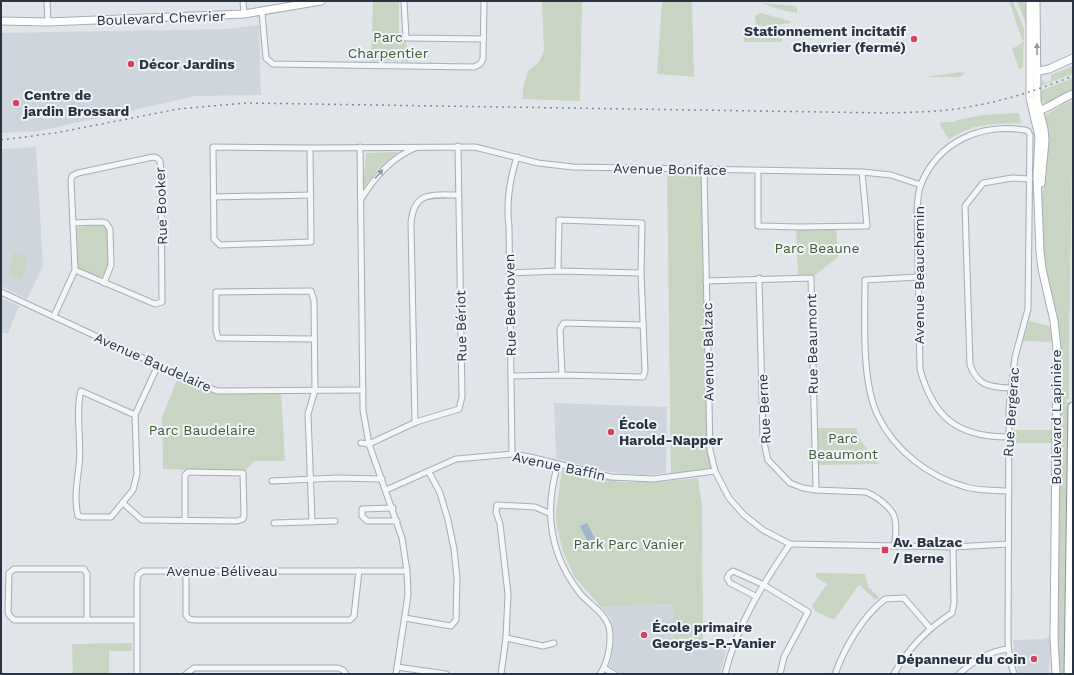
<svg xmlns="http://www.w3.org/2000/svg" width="1074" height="675" viewBox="0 0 1074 675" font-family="'Work Sans',sans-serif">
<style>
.built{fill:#cfd5dd}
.green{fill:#c8d5c2}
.water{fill:#9bb5cc}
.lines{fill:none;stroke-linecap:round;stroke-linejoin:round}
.street-casing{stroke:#a6acb5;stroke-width:7}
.secondary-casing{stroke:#a6acb5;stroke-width:9}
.highway-casing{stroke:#8894a2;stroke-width:11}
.street{stroke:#f4f6f8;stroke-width:5}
.secondary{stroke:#fff;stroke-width:7}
.highway{stroke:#fff;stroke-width:9}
.rail{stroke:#7a8695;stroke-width:1.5;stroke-dasharray:2 4;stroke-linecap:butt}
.oneway{fill:#949aa1}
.oneway2{fill:#8e959e}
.poi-dot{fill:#d44260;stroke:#f1f4f8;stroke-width:1.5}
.labels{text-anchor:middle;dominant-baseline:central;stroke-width:4;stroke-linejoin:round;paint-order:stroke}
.street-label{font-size:14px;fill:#293443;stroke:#f1f4f8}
.poi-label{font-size:14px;font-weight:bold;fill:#293443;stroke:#f1f4f8;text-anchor:start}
.park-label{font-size:14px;fill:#405f35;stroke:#f1f4f8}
</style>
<rect width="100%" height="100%" fill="#e1e5ea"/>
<g class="built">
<path d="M259,25L261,95L196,96L40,131L1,133V33L226,29Z"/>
<path d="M36,147L43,266L27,299L1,286V149Z"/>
<path d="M1,298L19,306L8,333H1Z"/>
<path d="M554,403L667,407L666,473L643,475L618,473L595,469L556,458Z"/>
<path d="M672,604L674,645L727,648L720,674H621L610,667L614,641L613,628L611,618L601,607Z"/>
<path d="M1051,636L1049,674H1019L1015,659L1013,640L1044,639Z"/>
</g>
<g class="green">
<path d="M373,1H399V33L403,35L407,46L408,62L401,61V58H399L398,61H371Z"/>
<path d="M540,1H582L580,101L523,99V88L528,71L539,62L544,50L542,2Z"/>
<path d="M662,1H692L694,77L657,74Z"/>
<path d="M1009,1H1013L1024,29L1023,68L1019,69L1012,49L1023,42Z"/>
<path d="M1017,1H1028L1027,27Z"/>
<path d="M762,3L794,6L797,8V13L781,10Z"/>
<path d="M761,13L790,21L791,23L763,26L756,25L755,16Z"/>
<path d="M743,27H745L753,34L780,32L782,33V42H744Z"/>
<path d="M1073,66V74L1040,86L1043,78L1044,83L1051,81V75Z"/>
<path d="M962,72L965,73L960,77H923Z"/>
<path d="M1073,78V91L1047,104L1041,101L1040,91Z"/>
<path d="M1073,101L1069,351H1068L1069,353V399H1066V402H1069L1064,660V674H1058L1061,353L1058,325L1045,266L1043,242L1042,197L1048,158V142L1044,116L1064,104Z"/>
<path d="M1015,113H1019L1021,123C995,124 971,123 949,140L940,125L941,122H954L957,120L983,115Z"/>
<path d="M398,152L378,169L363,188L366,153Z"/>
<path d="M667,172H702L708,452L711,468L671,474Z"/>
<path d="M102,225L108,229C108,243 114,270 99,278L78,268L77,227Z"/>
<path d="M796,227H836L838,257L815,275L798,276Z"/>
<path d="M14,252L26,258V267L21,280L9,273Z"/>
<path d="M1029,321L1049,326L1053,332L1054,342L1023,341Z"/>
<path d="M178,378L217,394L281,392L285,461H254L244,472L163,469L162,417Z"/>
<path d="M818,428H856L861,441L879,464L819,465Z"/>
<rect x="1013" y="430" width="40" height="13"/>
<path d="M562,470L622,482H657L698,478L702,504L703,647L674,645L672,604L601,607L574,576L563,551L557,528L556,513Z"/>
<path d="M816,573L865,574L868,587L879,597L876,600L859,585L834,620L815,611L812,606L827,584L815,577Z"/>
<path d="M132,643V651H109V674H73L72,644Z"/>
</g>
<path class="water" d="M587,523L595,539L588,542L580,526Z"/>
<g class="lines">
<defs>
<g id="street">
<path d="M47,1L48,22"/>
<path d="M243,1L244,14"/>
<path d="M404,1L406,38L483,39"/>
<path d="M262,13L266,58L273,64L474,67L480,64L483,59L484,1"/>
<path d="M360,147L363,410L369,444L402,538L407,571L408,595L396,674"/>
<path d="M310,148L311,242L220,245L214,239L213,147L310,148L475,147L538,163L573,167L862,172L891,175L921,185"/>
<path d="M704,170L710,450L715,471L729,498L744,515L763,530L790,544L953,547L1008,544"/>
<path d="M758,172V226L799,227L867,226L862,172"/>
<path d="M213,197L311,195"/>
<path d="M361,199C375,177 391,158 415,148"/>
<path d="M73,223L101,222L106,223L110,229L111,265L104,283"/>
<path d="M509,273L558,271L641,273"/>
<path d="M918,277L865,280C865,319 861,381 878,416C895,451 929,477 966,487C979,491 995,490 1008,491"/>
<path d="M759,278L763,438L768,460L790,483L803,488L816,490L866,492C876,496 893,508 895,519C897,527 895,537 895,545"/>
<path d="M706,281L811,278L816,490"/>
<path d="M1,292L158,365L217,391L363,390"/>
<path d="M54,316L75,270L155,304L162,302L161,174L160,161L157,158L153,157L78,173L72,176L71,180L75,270"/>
<path d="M562,375L560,329L564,323L643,325"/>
<path d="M511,376L562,375L643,377L645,371L641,273L642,223L559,220L558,271"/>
<path d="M1010,388C989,387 978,386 970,365L965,206L983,183L1012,178L1030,179"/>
<path d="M135,415L81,391C75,411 82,443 79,466C77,482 74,499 78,516L82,517H111L133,490L137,474L135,415L158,365"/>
<path d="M415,423L411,223C414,191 431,195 458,195"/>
<path d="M1008,437C957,437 933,417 920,369L917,208C918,201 918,191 921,184C939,141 981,123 1025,130L1028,131L1030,135L1028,309L1015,357L1009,408L1008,643L1010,660L1014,674"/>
<path d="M361,443L369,444L416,422L459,409L462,397L458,146"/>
<path d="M512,454L509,227C506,202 509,181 517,157"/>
<path d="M558,464C544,510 549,553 579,592C588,604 604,611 609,627C612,641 608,663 600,674"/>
<path d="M272,481L337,478L382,479"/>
<path d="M386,490L456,459L512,454L530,457L611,477L653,479L715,471"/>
<path d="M123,503L142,520L237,521L243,519L244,515L243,473L188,472L185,475V520"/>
<path d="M393,508L362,509V516L367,521H397"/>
<path d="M312,522L308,414L315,390L314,301L311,291L216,292V330L218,338L314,339"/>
<path d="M274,523L335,521"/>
<path d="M186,570V615L189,619L194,620H350L354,616L359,571"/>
<path d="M755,596L730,583L727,578L729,574L733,571L762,584L808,612L784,657L780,674"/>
<path d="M405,618L451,626L456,620L457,578L454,549L448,520L440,493L429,472"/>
<path d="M87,620V574L84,569H14L9,573L8,613L10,616L14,620H137"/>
<path d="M506,638L543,646L554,643"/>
<path d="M397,667L446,674"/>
<path d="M604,668L614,674"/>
<path d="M137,674V581L138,575L143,571H407"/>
<path d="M186,674L194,668H338L343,670L346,674"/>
<path d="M501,674L506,638L508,594L500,524L496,512L497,505L535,507L549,513"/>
<path d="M725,674C737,625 762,585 790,544"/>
<path d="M835,674C845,647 862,617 885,599L904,598L930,628"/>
<path d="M894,674C908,648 927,629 952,613L954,603L953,547"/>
<path d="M959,674C972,662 990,651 1008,649"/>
</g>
<g id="secondary">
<path d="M1030,1V98L1039,137L1037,176L1040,251L1042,269L1054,321L1057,348L1054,638L1056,674"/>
<path d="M1036,1L1037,101L1044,129L1045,141L1041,183"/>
<path d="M1,21L48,22L244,14L321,1"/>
<path d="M1034,72L1049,69L1073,58"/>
<path d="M1034,112C1049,109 1059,99 1073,94"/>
</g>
<path id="highway" d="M1069,674L1073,407"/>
</defs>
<use href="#street" class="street-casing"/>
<use href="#secondary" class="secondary-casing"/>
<use href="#highway" class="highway-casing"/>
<use href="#street" class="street"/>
<use href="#secondary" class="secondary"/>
<use href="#highway" class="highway"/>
<path class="rail" d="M1,140L55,133L178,109L246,103L887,113C916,112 945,112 973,106C1008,100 1040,89 1073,76"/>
</g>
<defs><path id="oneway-solid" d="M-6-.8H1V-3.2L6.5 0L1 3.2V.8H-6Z"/></defs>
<use class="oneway" href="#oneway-solid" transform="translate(1037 49) rotate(-91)"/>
<use class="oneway2" href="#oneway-solid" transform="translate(379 174) rotate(-48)"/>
<g class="poi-dot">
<circle cx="914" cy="39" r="4"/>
<circle cx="131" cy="64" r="4"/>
<circle cx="16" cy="103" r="4"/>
<circle cx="611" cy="432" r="4"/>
<rect x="881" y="546" width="8" height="8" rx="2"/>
<circle cx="644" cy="635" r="4"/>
<circle cx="1034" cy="659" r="4"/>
</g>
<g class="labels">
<g class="street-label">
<text transform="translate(161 18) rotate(-2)">Boulevard Chevrier</text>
<text transform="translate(670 169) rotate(1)">Avenue Boniface</text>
<text transform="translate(161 206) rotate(-92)">Rue Booker</text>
<text transform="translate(919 275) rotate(-90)">Avenue Beauchemin</text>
<text transform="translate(510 305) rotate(-91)">Rue Beethoven</text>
<text transform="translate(461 326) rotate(-91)">Rue Bériot</text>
<text transform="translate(812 344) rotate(-91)">Rue Beaumont</text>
<text transform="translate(708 352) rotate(-91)">Avenue Balzac</text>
<text transform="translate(153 362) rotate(24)">Avenue Baudelaire</text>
<text transform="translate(764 409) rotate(-93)">Rue Berne</text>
<text transform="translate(1011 412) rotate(-86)">Rue Bergerac</text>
<text transform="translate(1056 417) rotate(-90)">Boulevard Lapinière</text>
<text transform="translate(559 466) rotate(12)">Avenue Baffin</text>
<text x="222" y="571">Avenue Béliveau</text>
</g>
<g class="poi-label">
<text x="906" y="31" text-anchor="end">Stationnement incitatif<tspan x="906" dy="16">Chevrier (fermé)</tspan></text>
<text x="139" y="64">Décor Jardins</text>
<text x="24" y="95">Centre de<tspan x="24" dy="16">jardin Brossard</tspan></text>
<text x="619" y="424">École<tspan x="619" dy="16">Harold-Napper</tspan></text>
<text x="893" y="542">Av. Balzac<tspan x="893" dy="16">/ Berne</tspan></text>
<text x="652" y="627">École primaire<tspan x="652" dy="16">Georges-P.-Vanier</tspan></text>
<text x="1026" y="659" text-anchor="end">Dépanneur du coin</text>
</g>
<g class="park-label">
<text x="388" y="37">Parc<tspan x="388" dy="16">Charpentier</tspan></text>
<text x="817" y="248">Parc Beaune</text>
<text x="202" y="430">Parc Baudelaire</text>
<text x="843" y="438">Parc<tspan x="843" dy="16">Beaumont</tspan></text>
<text x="629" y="544">Park Parc Vanier</text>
</g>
</g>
<rect width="1074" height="675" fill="none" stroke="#293443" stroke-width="4"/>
</svg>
